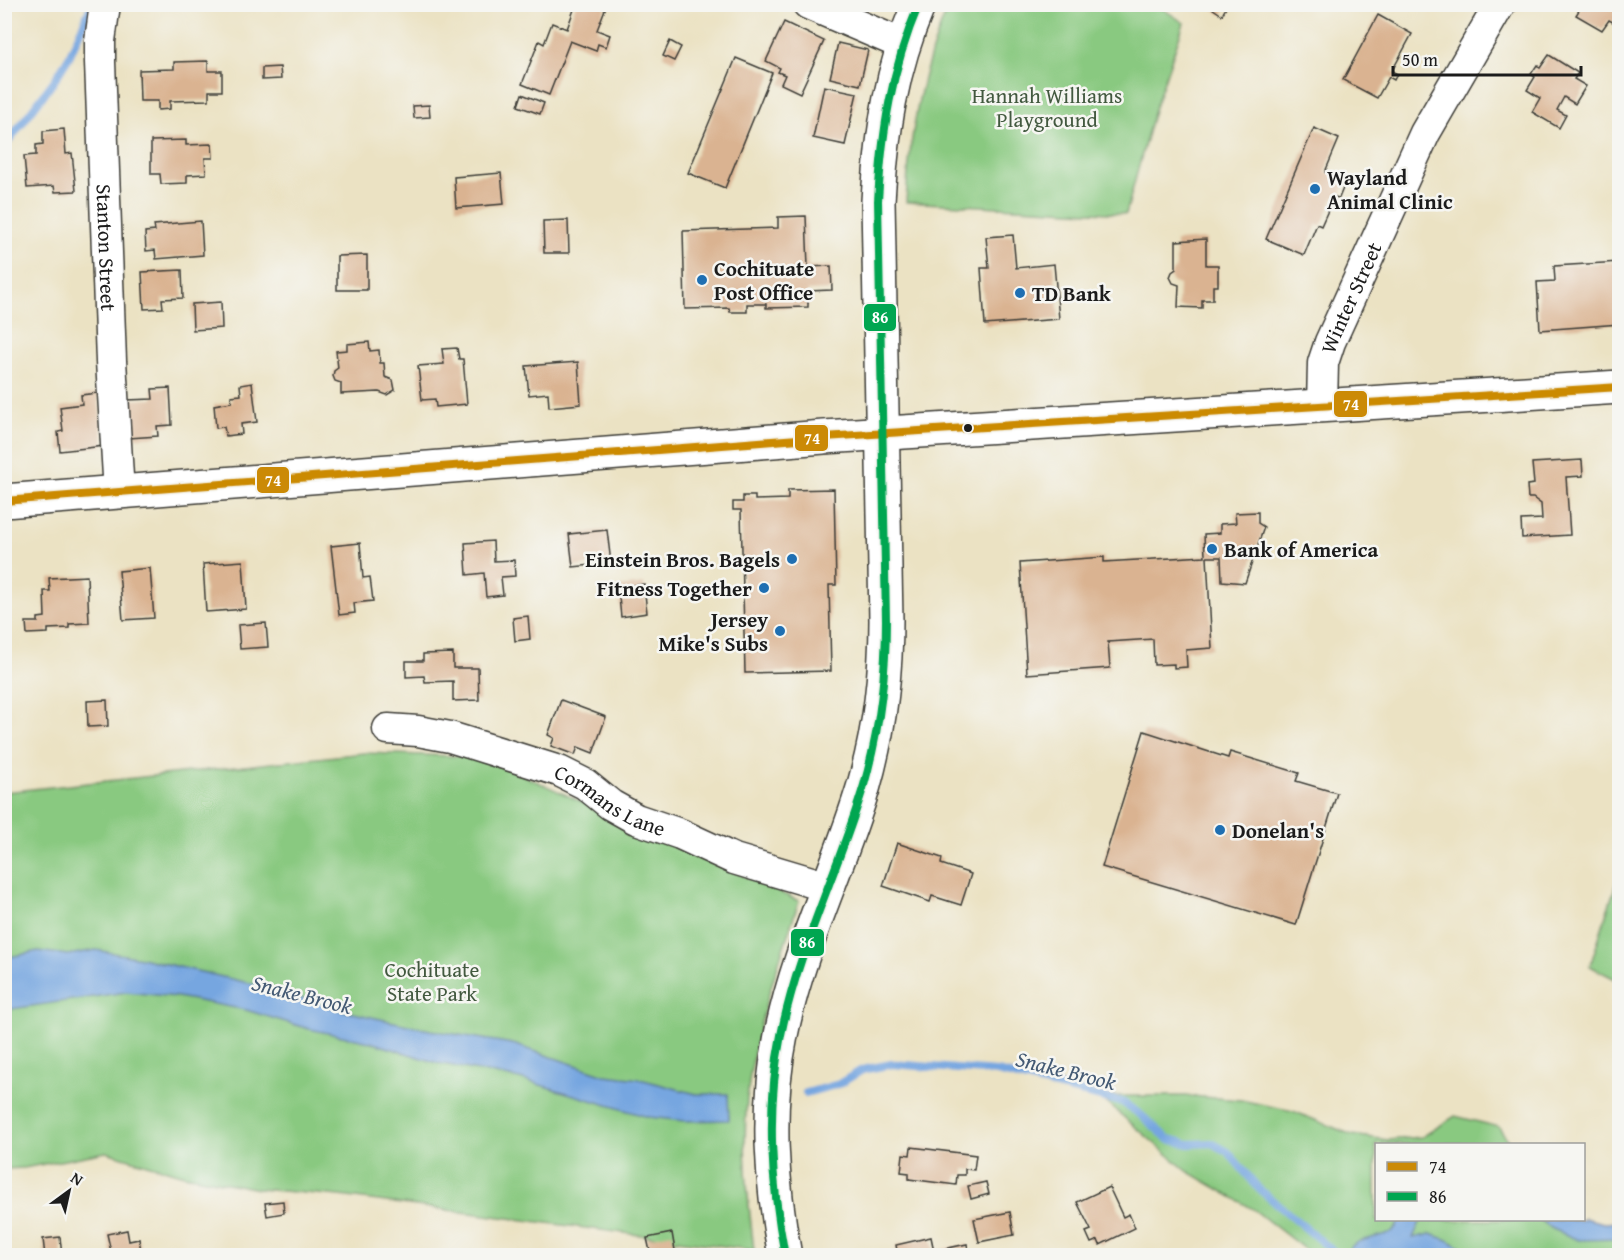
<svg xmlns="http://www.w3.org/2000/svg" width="1624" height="1260" viewBox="0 0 1624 1260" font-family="'Gentium Book Plus',serif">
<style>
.green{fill:#89c980;stroke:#52724e;stroke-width:1.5}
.water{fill:#76a6e0;stroke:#49617e;stroke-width:1.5}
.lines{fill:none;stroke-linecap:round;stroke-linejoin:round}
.stream{stroke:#76a6e0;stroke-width:8}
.building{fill:#dab391}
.minor-casing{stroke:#3b3a35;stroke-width:33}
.major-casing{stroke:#3b3a35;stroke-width:36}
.minor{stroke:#fff;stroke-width:30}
.major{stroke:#fff;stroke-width:33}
.bus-1-casing{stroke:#f6f6f2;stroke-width:12}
.bus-2-casing{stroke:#f6f6f2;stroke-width:12}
.bus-1{stroke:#cb8a06;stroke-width:8}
.bus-2{stroke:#00a651;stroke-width:8}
.poi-dot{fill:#1f6fb2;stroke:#f6f6f2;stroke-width:2}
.bus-dot{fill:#1c1c1c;stroke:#f6f6f2;stroke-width:2}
.labels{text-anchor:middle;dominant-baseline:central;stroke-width:5;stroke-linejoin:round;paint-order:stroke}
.park-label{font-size:21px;fill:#42593f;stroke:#f6f6f2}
.poi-label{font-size:21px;font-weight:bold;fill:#1c1c1c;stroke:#f6f6f2;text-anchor:start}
.street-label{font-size:21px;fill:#1c1c1c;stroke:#f6f6f2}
.water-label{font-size:22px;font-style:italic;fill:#445a74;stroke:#f6f6f2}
.line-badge{stroke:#f6f6f2;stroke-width:2}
.badge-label{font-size:16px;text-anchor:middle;font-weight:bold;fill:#fff}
</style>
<rect width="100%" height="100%" fill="#f6f6f2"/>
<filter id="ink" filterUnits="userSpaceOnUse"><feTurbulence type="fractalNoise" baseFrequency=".0167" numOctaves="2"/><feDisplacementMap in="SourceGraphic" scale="12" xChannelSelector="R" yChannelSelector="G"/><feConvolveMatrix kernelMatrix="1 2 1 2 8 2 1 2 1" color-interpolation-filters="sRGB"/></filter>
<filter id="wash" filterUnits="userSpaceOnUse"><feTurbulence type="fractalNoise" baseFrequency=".008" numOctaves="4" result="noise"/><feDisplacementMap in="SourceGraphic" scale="24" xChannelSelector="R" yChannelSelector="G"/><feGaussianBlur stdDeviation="1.35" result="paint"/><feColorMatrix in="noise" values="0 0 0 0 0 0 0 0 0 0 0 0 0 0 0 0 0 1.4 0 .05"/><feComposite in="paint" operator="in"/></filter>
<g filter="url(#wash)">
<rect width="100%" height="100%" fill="#ebe2c3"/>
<g class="green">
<path d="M949,5H1157L1184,23L1154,110L1126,214L906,202C909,133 922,68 949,5Z"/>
<path d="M364,753L483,757L799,901C778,965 753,1032 747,1100C742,1151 748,1200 754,1250L340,1196L258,1189L184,1175L106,1152L24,1168L5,1169V792Z"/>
<path d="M1619,874L1620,981H1619L1590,966Z"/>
<path d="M1099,1096H1191L1241,1100L1293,1111L1352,1135L1388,1140L1422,1137L1455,1116L1499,1127L1510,1144H1376V1220H1540L1553,1229L1611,1239L1619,1221V1255H1312L1253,1209L1187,1171Z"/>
</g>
<g class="water">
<path d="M96,950L141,958L270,988L340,1010L430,1030L513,1044L605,1075L640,1079L696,1094H728L729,1120L685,1121L648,1117L520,1079L438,1063L370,1042L309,1029L246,1010L178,997L126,992L5,1010V958L38,951L68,955Z"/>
<path d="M1584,1218L1604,1223L1619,1222V1239L1578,1240L1553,1229L1540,1220H1584Z"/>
<path d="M1401,1220H1421L1413,1238L1431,1234L1448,1240L1474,1255H1346C1353,1235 1377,1241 1392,1231C1395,1229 1398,1223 1401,1220Z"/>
</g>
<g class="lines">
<g class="stream">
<path d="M4,147L54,81L69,57L92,4"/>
<path d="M806,1093L839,1084L862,1070L892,1064L997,1072L1122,1102L1141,1115L1168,1139L1189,1144L1212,1143L1228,1152L1259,1189L1339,1256"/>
</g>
</g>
<g id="blocks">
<g class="building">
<path d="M576,4H607L597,30L610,35L606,47L598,44L596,51L570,41L549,95L522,84L539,41L544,44L552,23L567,29Z"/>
<path d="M1206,4H1228L1222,15Z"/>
<path d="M1583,4H1620V26L1609,20L1602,30L1576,15Z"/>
<path d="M1378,15L1412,34L1392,71L1397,74L1394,80L1389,77L1377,98L1343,80Z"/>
<path d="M784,22L824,41L800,93L781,84L785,75L778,72L780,68L766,61Z"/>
<path d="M670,41L681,47L674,61L663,56Z"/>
<path d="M838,43L868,50L860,85L830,78Z"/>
<path d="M1549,55L1578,73L1574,79L1586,86L1575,104L1564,97L1557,110L1566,115L1559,128L1532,112L1540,98L1527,90L1535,77L1531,74L1537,65L1540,68Z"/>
<path d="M736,58L772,73L725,188L688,173Z"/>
<path d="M208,61V71H222V91H209V100L170,101V109L158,110V101H140L139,70L174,69V62Z"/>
<path d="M280,67L281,79L262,80V68Z"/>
<path d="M824,86L857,93L845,145L813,138Z"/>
<path d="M522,94L544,103L540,114L518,106Z"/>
<path d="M429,105L430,117L414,118L413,106Z"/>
<path d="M1314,128L1339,139L1325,172L1346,181L1339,198L1334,197L1321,226L1317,224L1304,255L1266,239Z"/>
<path d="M64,129L66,154L72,153L76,191L55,192L54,186L27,188L24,156L36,155V145L43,144V131Z"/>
<path d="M186,140V145L212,144L213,158H205L206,174L187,175V183L161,184L160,174H151V141Z"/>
<path d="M501,173L504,204L456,208L454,177Z"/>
<path d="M1620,186V209H1618L1616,187Z"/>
<path d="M806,216L808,267L831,266L832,290L808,291V307L766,308V304H747V312H730L729,308L685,309L683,231L778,228V217Z"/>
<path d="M568,220L569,253H544L543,221Z"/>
<path d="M201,221L203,255L156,259L155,250L146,251L145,232L155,231L154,225Z"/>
<path d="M1013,235L1016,268L1054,264L1059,319L985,325L981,268H989L986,237Z"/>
<path d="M1206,239V265H1218V286H1213V300H1202V308L1178,307L1179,285L1173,283L1170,277L1172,272L1176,269V241Z"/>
<path d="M367,255V290H337V256Z"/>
<path d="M1620,262V324L1540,330L1537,282L1555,281L1554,266Z"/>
<path d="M182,270L183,298L162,299L163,308L144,309L142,272Z"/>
<path d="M221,302L222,328L193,330L192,304Z"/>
<path d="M369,342L370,351L379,350L380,363H384L385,377L393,380L395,390L387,395L379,392L341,394V383L335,381L333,376L334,371L338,368L336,351L347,350V344Z"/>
<path d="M457,348L459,359H463L467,404L436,407L435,399L422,400L418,366L444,364L442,349Z"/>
<path d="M578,362L581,404L549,407L548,393L529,395L526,366Z"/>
<path d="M252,383L257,422L241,424L242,434L226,436L224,427L216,428L214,405L232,402L231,396L241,395L240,385Z"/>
<path d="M170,388L172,425L157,426L158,436L129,438L127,400L153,399L152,389Z"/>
<path d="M98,393L104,446L60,451L58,432L63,431L60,407L82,404L81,395Z"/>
<path d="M1582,460L1583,476L1566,477L1570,535L1522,538L1521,520L1542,519L1541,504L1533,498H1528L1527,485L1534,484L1532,463Z"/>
<path d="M834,489L836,585H829L831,671L745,673L741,510H733V502H743V496H755V500L788,499V490Z"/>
<path d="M1258,512V523L1264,527L1245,583L1222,581L1221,557H1207L1212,648L1186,650L1187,667L1174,668V664L1154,665L1153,639L1108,642L1110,668L1027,674L1020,563L1104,557V562L1205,556L1204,534L1220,533V524L1236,523L1235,513Z"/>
<path d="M607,530L611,563L573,567L569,534Z"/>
<path d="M493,541L494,561L514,560L515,576L501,577L503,595L486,597L484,573L467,575L465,543Z"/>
<path d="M360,543L363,578L370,577L373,601L354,603L355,613L339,615L331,546Z"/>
<path d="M243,561L246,609L206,612L203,564Z"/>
<path d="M150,568L154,618L123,620L119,571Z"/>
<path d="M87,576L89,623L69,624V628L48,629V633L27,634L26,622H38V618L45,617L44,591H50L49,578Z"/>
<path d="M644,584L647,613L621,617L618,587Z"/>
<path d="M528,616L530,639L515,641L513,618Z"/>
<path d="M266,623L268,647L240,649L238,625Z"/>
<path d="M453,653V668H478L479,700L453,701V681L425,682L424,676L406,677V661H423V654Z"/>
<path d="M107,700L108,726L88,727L87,701Z"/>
<path d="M561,700L606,717L593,753L578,747L575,755L551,746L554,738L548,735Z"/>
<path d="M1144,731L1228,758L1230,752L1299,773L1296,781L1337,793L1296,925L1102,867Z"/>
<path d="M897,843L942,858L941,864L971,874L961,905L932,896L930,902L883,886Z"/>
<path d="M911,1147L976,1155L974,1170L965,1169V1175H957L956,1185L909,1179V1173L901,1172L903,1154L910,1155Z"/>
<path d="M986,1182L989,1194L971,1199L968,1186Z"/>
<path d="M1109,1187L1123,1217L1129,1214L1135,1228L1100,1245L1098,1240L1091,1243L1086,1232L1091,1230L1077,1202Z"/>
<path d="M283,1201L284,1213L267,1216L265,1203Z"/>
<path d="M1010,1212L1014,1235L979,1242L974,1219Z"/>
<path d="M127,1230L129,1241L139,1239L142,1256H112L107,1234Z"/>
<path d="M672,1233L676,1256H651L647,1238Z"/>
<path d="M60,1237L62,1256H45L43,1239Z"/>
<path d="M931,1237L934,1251L967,1244L969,1256H898L896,1245Z"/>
<path d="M302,1252V1256H282V1254Z"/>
</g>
</g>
</g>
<g filter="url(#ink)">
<use href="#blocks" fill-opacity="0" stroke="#3b3a35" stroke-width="1.5"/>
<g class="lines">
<defs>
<g id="minor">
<path id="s1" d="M105,4L100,41V62L111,361L119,493"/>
<path d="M808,4L904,45"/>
<path id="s2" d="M1322,406L1323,363L1330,342L1425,133L1500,4"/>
<path id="s3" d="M388,729L418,731L450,737L559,771L585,784L611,805L636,819L680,834L734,859L828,887"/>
</g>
<g id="major">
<path d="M4,501L824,437L1620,387"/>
<path d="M785,1256C771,1182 766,1109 781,1035C798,949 839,869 864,785C879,732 886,676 886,620L878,201C882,131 891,70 919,4"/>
</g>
</defs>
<use href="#minor" class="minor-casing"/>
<use href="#major" class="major-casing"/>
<use href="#minor" class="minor"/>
<use href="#major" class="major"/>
<defs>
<path id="bus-1" d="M4,501L824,437L1620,387"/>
<path id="bus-2" d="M785,1256C771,1182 766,1109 781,1035C798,949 839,869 864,785C879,732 886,676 886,620L878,201C882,131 891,70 919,4"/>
</defs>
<use href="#bus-1" class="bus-1-casing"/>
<use href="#bus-2" class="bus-2-casing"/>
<use href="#bus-1" class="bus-1"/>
<use href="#bus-2" class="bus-2"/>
</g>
</g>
<g class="poi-dot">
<circle cx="1315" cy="189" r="6"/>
<circle cx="702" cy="280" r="6"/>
<circle cx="1020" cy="293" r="6"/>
<circle cx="1212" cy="549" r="6"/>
<circle cx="792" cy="559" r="6"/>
<circle cx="764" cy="588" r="6"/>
<circle cx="780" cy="631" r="6"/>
<circle cx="1220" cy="830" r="6"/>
</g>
<circle class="bus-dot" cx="968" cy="428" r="5"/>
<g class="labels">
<g class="park-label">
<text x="1047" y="95">Hannah Williams<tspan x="1047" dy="24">Playground</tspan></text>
<text x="432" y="969">Cochituate<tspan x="432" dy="24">State Park</tspan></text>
</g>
<g class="poi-label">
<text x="1327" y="177">Wayland<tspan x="1327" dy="24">Animal Clinic</tspan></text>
<text x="714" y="268">Cochituate<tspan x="714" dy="24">Post Office</tspan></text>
<text x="1032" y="293">TD Bank</text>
<text x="1224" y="549">Bank of America</text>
<text x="780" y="559" text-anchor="end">Einstein Bros. Bagels</text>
<text x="752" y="588" text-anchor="end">Fitness Together</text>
<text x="768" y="619" text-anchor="end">Jersey<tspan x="768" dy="24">Mike's Subs</tspan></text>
<text x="1232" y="830">Donelan's</text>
</g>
<g class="street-label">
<text stroke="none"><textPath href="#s1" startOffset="244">Stanton Street</textPath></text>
<text stroke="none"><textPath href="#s2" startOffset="114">Winter Street</textPath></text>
<text stroke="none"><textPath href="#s3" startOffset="236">Cormans Lane</textPath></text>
</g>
<g class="water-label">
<text transform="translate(302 994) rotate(14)">Snake Brook</text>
<text transform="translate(1066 1070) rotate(14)">Snake Brook</text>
</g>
</g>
<g class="line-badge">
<rect x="863" y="303" width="34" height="29" rx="6" fill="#00a651"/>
<rect x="1333" y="390" width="35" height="28" rx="6" fill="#cb8a06"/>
<rect x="794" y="424" width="35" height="28" rx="6" fill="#cb8a06"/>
<rect x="256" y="466" width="34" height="28" rx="6" fill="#cb8a06"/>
<rect x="790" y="928" width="35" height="29" rx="6" fill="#00a651"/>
</g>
<g class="badge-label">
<text x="880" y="323">86</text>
<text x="1351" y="410">74</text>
<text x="812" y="444">74</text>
<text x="273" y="486">74</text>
<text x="807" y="948">86</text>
</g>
<rect width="1624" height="1260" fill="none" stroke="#f6f6f2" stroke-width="24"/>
<rect x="1375" y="1143" width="210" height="78" fill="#f6f6f2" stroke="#9f9f9c" stroke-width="1.5"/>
<rect x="1387" y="1162" width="30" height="9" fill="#cb8a06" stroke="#9f9f9c" stroke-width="1.5"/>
<text x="1429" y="1173" font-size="18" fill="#1c1c1c">74</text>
<rect x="1387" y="1192" width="30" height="9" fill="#00a651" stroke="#9f9f9c" stroke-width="1.5"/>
<text x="1429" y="1203" font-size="18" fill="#1c1c1c">86</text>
<g transform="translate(69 1191) rotate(33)" stroke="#f6f6f2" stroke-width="4.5" paint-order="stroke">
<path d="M0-4.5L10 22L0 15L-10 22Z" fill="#1c1c1c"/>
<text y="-9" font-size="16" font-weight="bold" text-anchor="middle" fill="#1c1c1c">N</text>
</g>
<path d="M1393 66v9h188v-9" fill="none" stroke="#1c1c1c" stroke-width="3"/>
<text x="1402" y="66" font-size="18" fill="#1c1c1c" stroke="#f6f6f2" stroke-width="4.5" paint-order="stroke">50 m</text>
</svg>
